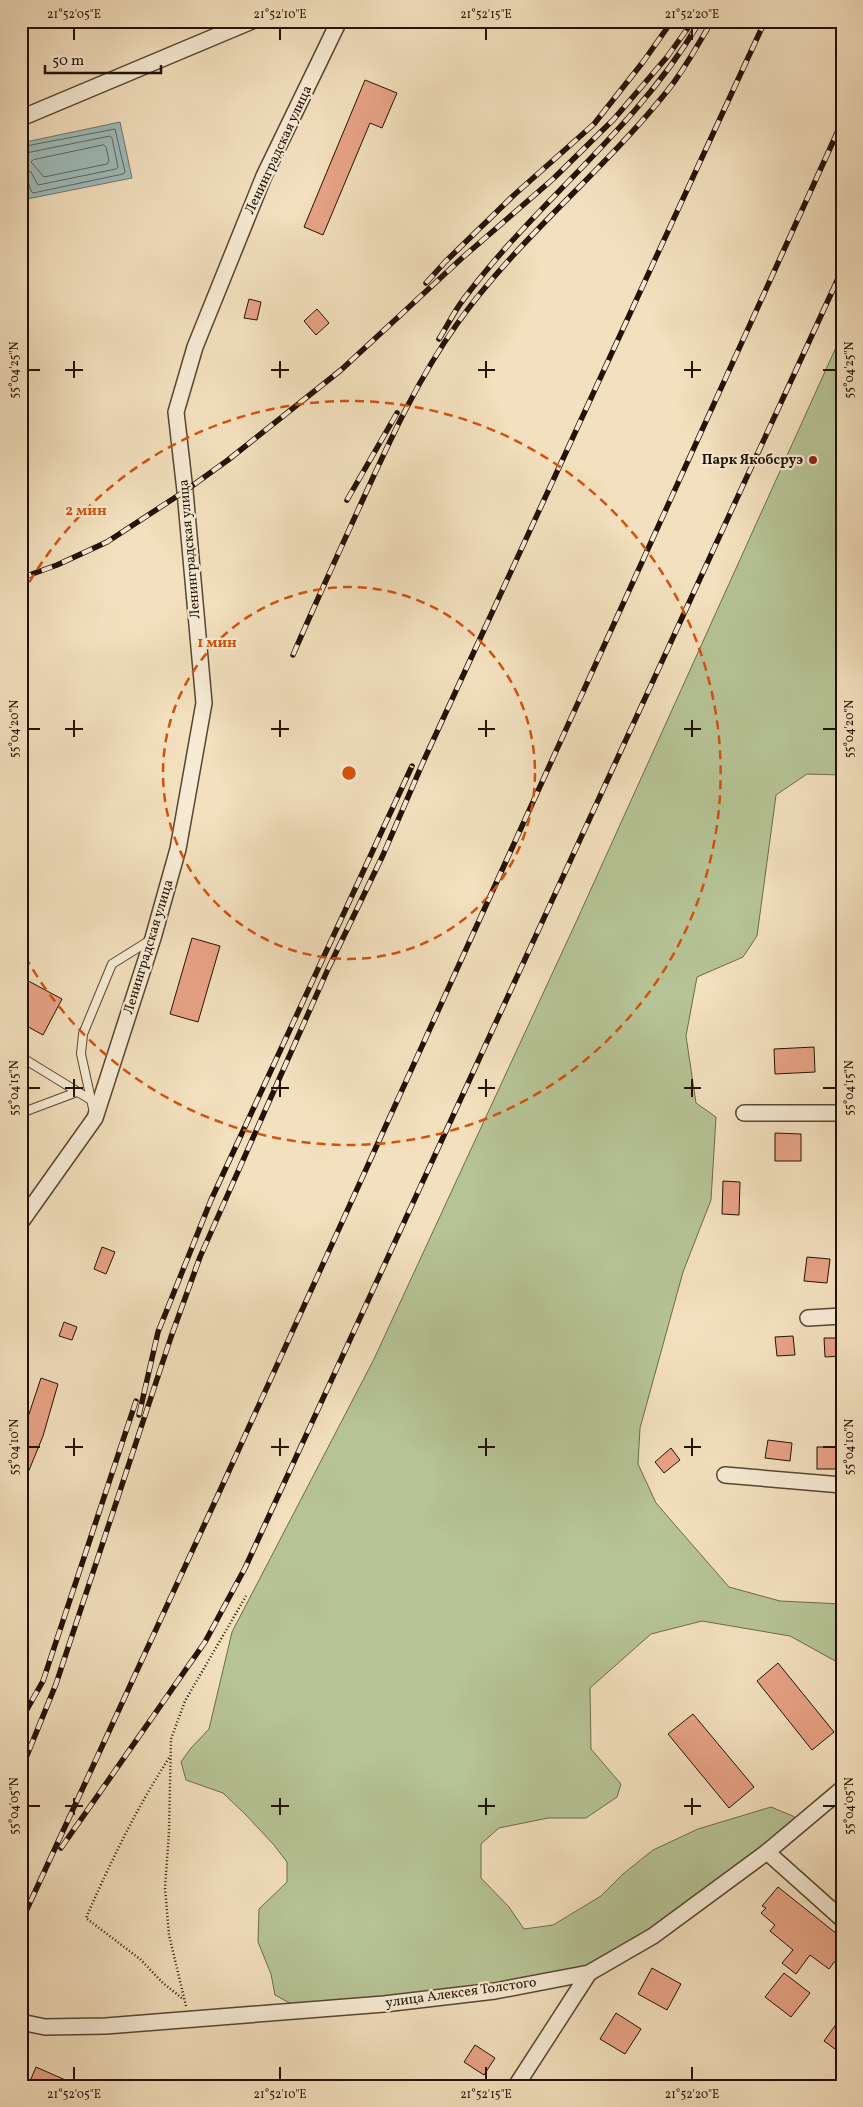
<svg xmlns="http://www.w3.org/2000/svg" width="863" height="2107" viewBox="0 0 863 2107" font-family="Vollkorn,serif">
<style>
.green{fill:#b6c395;stroke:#6d6a4b}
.water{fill:#9ebbba;stroke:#6d7770}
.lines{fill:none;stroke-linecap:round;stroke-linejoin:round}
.shore{stroke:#61665e;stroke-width:1}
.building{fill:#e8a386;stroke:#241101}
.lane-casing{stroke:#584530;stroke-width:10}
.street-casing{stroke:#584530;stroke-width:18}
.path{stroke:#241101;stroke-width:2.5;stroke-dasharray:1 2.5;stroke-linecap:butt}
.lane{stroke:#f7ebd5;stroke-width:8}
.street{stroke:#f7ebd5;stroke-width:15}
.rail-casing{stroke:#241101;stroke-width:5.5}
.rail{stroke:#f7ebd5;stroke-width:4;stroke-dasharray:11;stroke-linecap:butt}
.ticks{fill:none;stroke:#241101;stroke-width:2}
.ring{fill:none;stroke:#d4520b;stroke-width:2.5;stroke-dasharray:9 6}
.poi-dot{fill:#8f2418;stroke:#f7ebd5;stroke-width:2}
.labels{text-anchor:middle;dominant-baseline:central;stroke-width:4.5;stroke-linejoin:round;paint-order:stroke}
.street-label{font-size:14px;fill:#241101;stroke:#f7ebd5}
.poi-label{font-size:14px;font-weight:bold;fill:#241101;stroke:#f7ebd5;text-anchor:end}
.centre{fill:#d4520b;stroke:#f7ebd5;stroke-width:2.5}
.ring-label{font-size:15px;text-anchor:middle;font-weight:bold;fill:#d4520b;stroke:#f7ebd5;stroke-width:4.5;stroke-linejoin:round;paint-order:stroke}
.neatline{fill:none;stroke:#241101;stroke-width:2}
.ticks-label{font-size:12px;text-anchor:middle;fill:#241101}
</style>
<rect width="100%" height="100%" fill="#f3e0be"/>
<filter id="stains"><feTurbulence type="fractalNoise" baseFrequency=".004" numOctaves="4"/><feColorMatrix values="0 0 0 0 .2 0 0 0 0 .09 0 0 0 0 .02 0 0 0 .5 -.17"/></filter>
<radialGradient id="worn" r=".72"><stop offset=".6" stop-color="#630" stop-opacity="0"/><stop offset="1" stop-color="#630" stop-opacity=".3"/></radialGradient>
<path class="green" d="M842,334V775L807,774L776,795L757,936L743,957L697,977L686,1036L696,1103L716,1117L711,1200L683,1272L640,1428L638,1464L656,1503L729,1587L780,1601L842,1604V1677L837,1662L790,1636L702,1621L651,1634L590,1688L591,1749L621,1784L617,1797L586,1818H548L499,1828L481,1844V1878L509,1907L524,1929L553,1925L601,1896L623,1874L653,1850L698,1829L771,1807L793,1816L800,1824L589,1973L495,1991L295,2006L275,1995L271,1974L258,1942L259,1909L287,1882V1862L274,1845L246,1815L223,1793L186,1780L181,1762L191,1748L209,1729L232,1632L374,1359L577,920Z"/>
<path class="water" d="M120,122L132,178L27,199L21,169V143Z"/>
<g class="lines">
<g class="shore">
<path d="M104,145L106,147L109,161L107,164L44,177L31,162L33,160Z"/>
<path d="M21,147L115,129L125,172L123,174L33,193L31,191L27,178L21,175"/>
<path d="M21,154L110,136L112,138L118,167L116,169L38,185L31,172L21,169"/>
</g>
</g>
<g class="building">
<path d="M365,80L397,93L382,128L370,123L323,235L304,227Z"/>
<path d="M249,299L261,302L257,320L244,318Z"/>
<path d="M317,309L329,323L316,335L304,321Z"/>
<path d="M192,938L220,946L198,1022L170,1014Z"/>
<path d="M21,977L62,999L43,1035L21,1023Z"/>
<path d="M814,1047L815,1072L775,1074L774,1049Z"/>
<path d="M775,1133L801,1134V1161H775Z"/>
<path d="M723,1181L740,1182L739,1215L722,1214Z"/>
<path d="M102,1247L115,1252L106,1274L94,1269Z"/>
<path d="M807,1257L830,1259L827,1283L804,1281Z"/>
<path d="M64,1322L77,1327L72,1340L59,1336Z"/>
<path d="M793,1336L795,1355L777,1356L775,1337Z"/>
<path d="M824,1338H842V1356L825,1357Z"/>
<path d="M41,1378L58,1384L43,1436L23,1485L21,1438Z"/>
<path d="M768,1440L792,1443L790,1461L765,1458Z"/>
<rect x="817" y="1447" width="22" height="22"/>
<path d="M671,1448L680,1460L664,1473L655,1462Z"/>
<path d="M778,1663L834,1732L812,1750L757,1681Z"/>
<path d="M693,1714L754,1787L729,1808L668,1734Z"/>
<path d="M778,1887L842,1938V1952L829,1969L810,1955L796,1974L782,1963L793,1950L770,1931L775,1925L761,1913L766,1908L762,1906Z"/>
<path d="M652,1968L681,1984L667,2010L638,1994Z"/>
<path d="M784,1973L810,1993L791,2017L765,1997Z"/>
<path d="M616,2013L641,2029L625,2054L600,2039Z"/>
<path d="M842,2016V2054L824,2041Z"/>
<path d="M475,2045L495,2058L484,2075L464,2062Z"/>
<path d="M36,2067L79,2086H28Z"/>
</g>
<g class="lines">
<defs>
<g id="lane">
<path d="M21,1057L91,1100"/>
<path d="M21,1113L77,1092"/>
<path d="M94,1113L81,1054L83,1034L112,964L152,939"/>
</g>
<g id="street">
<path d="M21,118L252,21"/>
<path d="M744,1113H842"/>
<path d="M21,1222L95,1118L153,938L178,849L204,703L185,491L176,412L195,347L264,176L339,21"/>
<path d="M808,1318L842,1316"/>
<path d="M725,1475L842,1485"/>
<path d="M767,1852L842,1919"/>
<path d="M21,2022L45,2027L106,2026L384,2004L495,1991L589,1973L653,1936L767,1852L842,1789"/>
<path d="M516,2086L589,1973"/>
</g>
</defs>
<use href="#lane" class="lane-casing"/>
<use href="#street" class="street-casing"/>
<g class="path">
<path d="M169,1758C136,1809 110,1863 86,1918L140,1959L163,1983L183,1999"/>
<path d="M186,2006L169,1935L165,1888L169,1832L171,1739L185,1701L246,1596"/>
</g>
<use href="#lane" class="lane"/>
<use href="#street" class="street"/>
<defs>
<g id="rail">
<path d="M426,283L445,262L514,195L594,124L643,62L672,21"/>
<path d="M439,339C447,326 454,312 463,300C535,203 635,130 697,26"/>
<path d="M347,500L397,413"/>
<path d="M21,578L57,565L107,542L185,491L228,460L341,370L462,258L553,179L614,119L667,57L693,21"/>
<path d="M293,655C316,602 340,550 364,497C391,438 419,377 457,324C518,238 603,172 668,90C685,69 698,44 712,21"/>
<path d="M139,1415L158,1332L211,1200L412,766"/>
<path d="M21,1720L43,1681L136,1401"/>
<path d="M21,1770L56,1684L171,1337L200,1257L328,969L383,855L424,760L765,21"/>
<path d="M61,1848L205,1642L245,1568L842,270"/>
<path d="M21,1922L218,1495L842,122"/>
</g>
</defs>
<use href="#rail" class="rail-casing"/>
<use href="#rail" class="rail"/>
</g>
<path class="ticks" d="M74,28V40M280,28V40M486,28V40M692,28V40M74,361V378M280,361V378M486,361V378M692,361V378M28,370H40M65,370H83M271,370H289M478,370H495M684,370H701M823,370H836M74,720V737M280,720V737M486,720V737M692,720V737M28,729H40M65,729H83M271,729H289M478,729H495M684,729H701M823,729H836M74,1079V1097M280,1079V1097M486,1079V1097M692,1079V1097M28,1088H40M65,1088H83M271,1088H289M478,1088H495M684,1088H701M823,1088H836M74,1438V1456M280,1438V1456M486,1438V1456M692,1438V1456M28,1447H40M65,1447H83M271,1447H289M478,1447H495M684,1447H701M823,1447H836M74,1798V1815M280,1798V1815M486,1798V1815M692,1798V1815M28,1806H40M65,1806H83M271,1806H289M478,1806H495M684,1806H701M823,1806H836M74,2067V2080M280,2067V2080M486,2067V2080M692,2067V2080"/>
<g class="ring">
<circle cx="349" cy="773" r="186"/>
<path d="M22 595A372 372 0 1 1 22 951"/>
</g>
<circle class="poi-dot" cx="813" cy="460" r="5"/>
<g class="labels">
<g class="street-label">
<text transform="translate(279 150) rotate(-65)">Ленинградская улица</text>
<text transform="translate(190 549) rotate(-95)">Ленинградская улица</text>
<text transform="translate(149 947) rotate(-73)">Ленинградская улица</text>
<text transform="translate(461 1993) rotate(-8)">улица Алексея Толстого</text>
</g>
<g class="poi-label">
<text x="803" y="460">Парк Якобсруэ</text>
</g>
</g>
<circle cx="349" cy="773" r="8" class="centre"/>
<g class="ring-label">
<text x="86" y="515">2 мин</text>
<text x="217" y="647">1 мин</text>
</g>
<rect width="863" height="2107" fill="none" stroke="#f3e0be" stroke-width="55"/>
<path d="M45 65v8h116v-8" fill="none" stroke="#241101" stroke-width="2.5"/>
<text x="52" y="65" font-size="15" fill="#241101" stroke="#f7ebd5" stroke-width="4" paint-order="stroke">50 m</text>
<rect x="28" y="28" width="808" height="2052" class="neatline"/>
<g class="ticks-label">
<text x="74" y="18">21°52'05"E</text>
<text x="280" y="18">21°52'10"E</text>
<text x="486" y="18">21°52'15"E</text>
<text x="692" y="18">21°52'20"E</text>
<text transform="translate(14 370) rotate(-90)" y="4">55°04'25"N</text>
<text transform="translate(849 370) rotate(-90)" y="4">55°04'25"N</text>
<text transform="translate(14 729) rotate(-90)" y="4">55°04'20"N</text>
<text transform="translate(849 729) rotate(-90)" y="4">55°04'20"N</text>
<text transform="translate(14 1088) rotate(-90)" y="4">55°04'15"N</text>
<text transform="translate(849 1088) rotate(-90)" y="4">55°04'15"N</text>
<text transform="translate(14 1447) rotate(-90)" y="4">55°04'10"N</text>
<text transform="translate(849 1447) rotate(-90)" y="4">55°04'10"N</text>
<text transform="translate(14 1806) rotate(-90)" y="4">55°04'05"N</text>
<text transform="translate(849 1806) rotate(-90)" y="4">55°04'05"N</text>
<text x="74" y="2098">21°52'05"E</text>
<text x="280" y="2098">21°52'10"E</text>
<text x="486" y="2098">21°52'15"E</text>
<text x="692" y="2098">21°52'20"E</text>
</g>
<rect width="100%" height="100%" filter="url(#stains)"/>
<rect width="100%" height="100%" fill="url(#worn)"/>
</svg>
